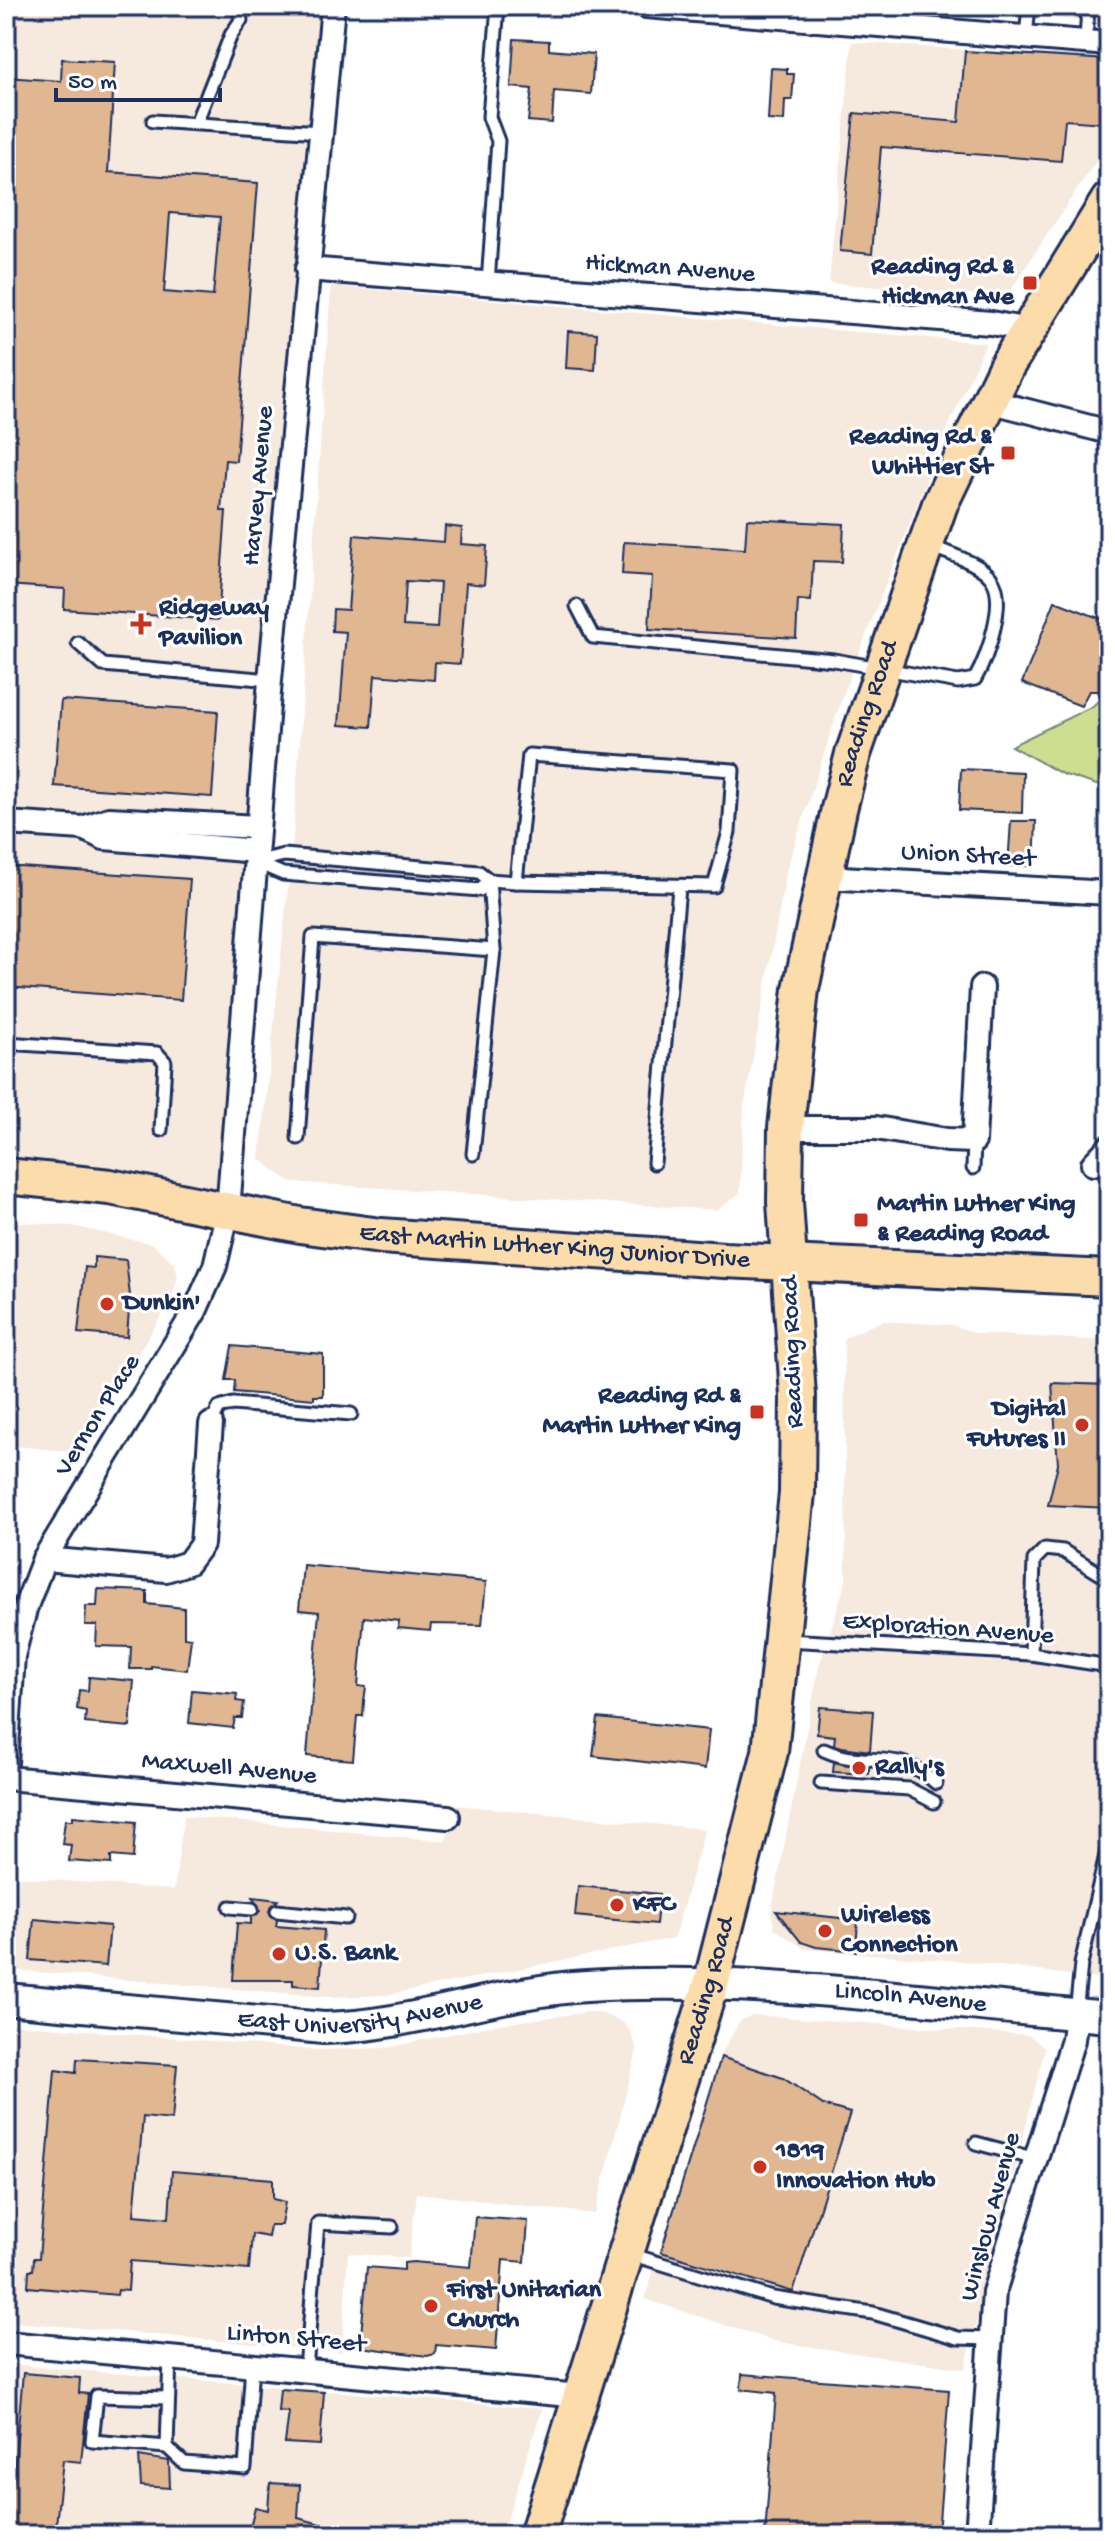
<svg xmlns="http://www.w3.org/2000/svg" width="1115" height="2541" viewBox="0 0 1115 2541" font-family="'Gochi Hand',sans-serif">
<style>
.built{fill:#f6e9de}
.green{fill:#cede91;stroke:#748678;stroke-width:2}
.building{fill:#e0b790;stroke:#1b2f5e;stroke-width:2;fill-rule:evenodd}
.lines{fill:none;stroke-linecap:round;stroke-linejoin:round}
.lane-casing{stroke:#1b2f5e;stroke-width:17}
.street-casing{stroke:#1b2f5e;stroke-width:28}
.secondary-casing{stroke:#1b2f5e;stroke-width:36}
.primary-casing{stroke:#1b2f5e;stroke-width:40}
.lane{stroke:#fff;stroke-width:11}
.street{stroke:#fff;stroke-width:22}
.secondary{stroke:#fff;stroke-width:30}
.primary{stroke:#fddcac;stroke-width:34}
.poi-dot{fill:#c8321e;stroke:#fff;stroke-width:3}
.labels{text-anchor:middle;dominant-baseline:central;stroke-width:6;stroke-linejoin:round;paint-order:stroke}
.poi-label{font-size:26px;font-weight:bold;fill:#1b2f5e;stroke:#fff;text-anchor:start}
.street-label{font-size:26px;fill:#1b2f5e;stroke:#fff}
</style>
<rect width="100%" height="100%" fill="#fff"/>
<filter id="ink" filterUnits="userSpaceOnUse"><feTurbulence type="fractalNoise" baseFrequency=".0125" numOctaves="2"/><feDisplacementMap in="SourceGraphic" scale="16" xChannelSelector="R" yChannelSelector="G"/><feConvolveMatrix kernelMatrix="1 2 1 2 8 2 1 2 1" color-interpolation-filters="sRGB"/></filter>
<g filter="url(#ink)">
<g class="built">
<path d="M6,6H333L228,1210L6,1176Z"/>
<path d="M1009,6H1109V23L1009,14Z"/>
<path d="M852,42L1109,60V141L1006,297L829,283Z"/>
<path d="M331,286L986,343L941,443L846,686L787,868L744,1107L740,1193L717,1210L290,1182L260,1159L293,839Z"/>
<path d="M6,1221L72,1226L153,1244L174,1263L178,1276L171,1301L75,1452L6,1445Z"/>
<path d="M882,1321L952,1325L978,1334L1109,1341V1980L962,1961L805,1949L775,1929L771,1913L819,1667L846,1581L844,1338Z"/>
<path d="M455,1805L705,1829L674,1938L386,1995L329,1997L13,1970L19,1877L174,1890L184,1816L446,1841Z"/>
<path d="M588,2012L604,2014L622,2022L631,2032L637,2050L595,2214L417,2193L409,2258L348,2253L342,2352L6,2321V2030L13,2024L314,2050L386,2048L494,2025Z"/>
<path d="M752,2015L1029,2035L1045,2048L965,2369L778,2342L645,2299L721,2054L740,2021Z"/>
<path d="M6,2364L542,2409L502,2535H6Z"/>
</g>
<path class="green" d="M1109,690V789L1062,774L1011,746L1093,706Z"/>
<g class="building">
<path d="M514,39L549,41V50L594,54L591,94L554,91L552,123L528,121L532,89L511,87Z"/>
<path d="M965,51L1109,60V116L1102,115V123L1065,120L1061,161L881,147L872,254L840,251L854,113L959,122Z"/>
<path d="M62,59L115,62L108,172L258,183L236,461L225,460L221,511H226L218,620L64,609L65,589L6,585V77L61,81ZM170,213L220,217L213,296L164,292Z"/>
<path d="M771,68L787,69V74H794L792,100H785L784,121L768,120Z"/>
<path d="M568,331L597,333L595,370L566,368Z"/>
<path d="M747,519L844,524L842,562L813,561L811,601L798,600L796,638L649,629L652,576L622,574L624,542L745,549Z"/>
<path d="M445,526L462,528L461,544L487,546L484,585L466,583L460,664L435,662L434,680L375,675L371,727L339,725L346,632L332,631L333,609L348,610L354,535L444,542ZM406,581L440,583L437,628L403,626Z"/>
<path d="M1055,601L1109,622V691H1089L1081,706L1022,683Z"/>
<path d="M61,700L218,711L212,797L54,786Z"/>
<path d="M961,769L1023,772L1022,813L959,810Z"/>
<path d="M1011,821H1036L1034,866H1008Z"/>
<path d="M6,866L190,879L181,1000L6,987Z"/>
<path d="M94,1257L126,1260L130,1296L127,1337L78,1333L85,1267L94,1268Z"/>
<path d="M232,1346L323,1354V1396H314V1399L234,1392L235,1380H226Z"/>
<path d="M1052,1383L1109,1385V1508L1048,1505L1058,1464Z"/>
<path d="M303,1565L486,1582L482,1625L431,1624L430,1631L398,1628L399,1621L364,1617L358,1686L366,1687L364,1701L363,1716H357L353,1760L307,1756L319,1612L299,1610Z"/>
<path d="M98,1589L147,1591V1604L184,1608V1637L191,1638L187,1670L151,1666V1669H130L131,1647L96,1646L97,1625H85L86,1606H97Z"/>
<path d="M89,1677L134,1681L130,1727L85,1723L86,1711L77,1709L79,1690L88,1691Z"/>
<path d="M192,1690L237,1694L236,1701L244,1702L242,1718H235L233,1728L189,1723Z"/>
<path d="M820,1707L873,1711L870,1751L842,1747L834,1745L835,1736L817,1734Z"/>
<path d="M598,1718L709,1730L705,1769L593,1756Z"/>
<path d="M834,1762L869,1768V1774L833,1772Z"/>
<path d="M73,1816L136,1822L133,1858L111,1856V1864L69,1861L71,1845L62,1844L65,1820H73Z"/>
<path d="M578,1886L659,1894L656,1924L575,1916Z"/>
<path d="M253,1897L278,1900L269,1911L277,1920L276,1926L324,1930L320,1987L293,1985V1980H233L237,1923L251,1924V1917L260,1911Z"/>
<path d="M776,1911L858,1920L856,1951L816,1947L801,1942Z"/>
<path d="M34,1919L110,1926L106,1966L30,1960Z"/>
<path d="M721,2057L783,2078L823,2105L850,2113L793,2292L661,2252Z"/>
<path d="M77,2059L177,2065L172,2120L143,2117L134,2215L169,2218L172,2171L273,2179V2199L285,2202L281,2225H270L268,2237L252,2234L249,2270L130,2261L128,2291L118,2290L117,2295L28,2287L29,2270H33L34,2258H39L55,2070L76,2073Z"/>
<path d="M475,2217L528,2221L525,2262L503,2260L496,2350L436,2345L435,2354L427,2356L360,2347L367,2267L404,2270V2263L413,2262L471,2267Z"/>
<path d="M23,2373L80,2378L79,2393L88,2394L81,2462L63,2460L55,2534L6,2529V2482H13Z"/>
<path d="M742,2374L949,2390L938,2535H765L776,2393L741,2389Z"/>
<path d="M280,2389L324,2392L320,2445L285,2443L289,2412L278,2411Z"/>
<path d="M139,2456L169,2461L170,2488L141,2486Z"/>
<path d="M270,2483L300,2485L298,2518L340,2529V2535H248L255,2507L268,2510Z"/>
</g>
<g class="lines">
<defs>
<g id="lane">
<path d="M1026,37L1029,6"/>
<path d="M1086,42L1088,6"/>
<path d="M153,121L321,132"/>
<path d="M196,123L231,35L241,20L238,6"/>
<path d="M488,283L498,141L489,117L498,6"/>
<path d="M577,606L593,637L834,660L958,682L975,679C987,658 1008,599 991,578C979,562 948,554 931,546"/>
<path d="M78,643L103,665L270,680"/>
<path d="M529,755L733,770L729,832L714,886L516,882Z"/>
<path d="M255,862L284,855L479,872L489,880L516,882"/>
<path d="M255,862L283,874L480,890L489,880"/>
<path d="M6,1043L157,1053L165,1062L161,1130"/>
<path d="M298,1138L313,937L494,950"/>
<path d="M473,1154L494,950L489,880"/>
<path d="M654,1163L679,888"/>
<path d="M973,1168L974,1141"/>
<path d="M211,1424L219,1408L233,1404L351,1414"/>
<path d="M787,1640L1031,1654L1109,1666"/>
<path d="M1031,1654L1034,1560L1045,1549L1063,1551L1109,1579"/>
<path d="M824,1750C868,1770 894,1745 936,1783"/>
<path d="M821,1783L909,1789L934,1802"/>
<path d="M230,1907L252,1909"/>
<path d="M277,1911L346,1918"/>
<path d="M1076,2014L1081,1964L1109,1842"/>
<path d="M976,2143L1036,2159"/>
<path d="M630,2254L773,2298L873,2313L958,2338L991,2339"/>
<path d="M306,2369L318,2223L392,2227"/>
<path d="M168,2398L97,2396L92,2441L167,2447L170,2357"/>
<path d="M167,2447L184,2463L245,2468L252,2365"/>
</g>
<g id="street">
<path d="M646,6L1109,44"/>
<path d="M307,269L991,323L1028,330"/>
<path d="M989,401L1109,432"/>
<path d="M6,823L83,828L104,838L256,851"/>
<path d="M83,828L109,819L258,827"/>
<path d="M824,877L1109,893"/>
<path d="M786,1128H876L947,1140L974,1141L982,987"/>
<path d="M1093,1164L1109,1147"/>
<path d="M44,1559L166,1570L188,1563L202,1544L211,1424"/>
<path d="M6,1763L13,1656L26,1606L44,1559L195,1311L215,1266L228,1210L270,680L333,6"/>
<path d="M6,1778L448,1817"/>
<path d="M6,2343L580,2396"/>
<path d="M977,2535L994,2292L1073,2040L1076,2014"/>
</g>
<g id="secondary">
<path id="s1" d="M6,1999L324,2028C414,2026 498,1991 587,1986C761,1976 936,2003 1109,2017"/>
</g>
<g id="primary">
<path id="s2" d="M6,1176L110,1187L300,1225L381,1236L724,1260L1109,1278"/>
<path id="s3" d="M537,2535L711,1984L770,1752L797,1493L798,1396L785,1202L786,1128L801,989L839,809L853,754L940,504L1006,367L1109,200"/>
</g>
</defs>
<use href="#lane" class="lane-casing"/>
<use href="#street" class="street-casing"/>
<use href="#secondary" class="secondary-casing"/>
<use href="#primary" class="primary-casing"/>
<use href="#lane" class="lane"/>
<use href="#street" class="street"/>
<use href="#secondary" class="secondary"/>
<use href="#primary" class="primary"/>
</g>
</g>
<g class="poi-dot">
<rect x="1022" y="275" width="16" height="16" rx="4"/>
<rect x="1000" y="445" width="16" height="16" rx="4"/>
<path d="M137 612h8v8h8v8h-8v8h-8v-8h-8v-8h8z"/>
<rect x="853" y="1212" width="16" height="16" rx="4"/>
<circle cx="107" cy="1304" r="8"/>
<rect x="749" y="1404" width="16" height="16" rx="4"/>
<circle cx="1082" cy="1425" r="8"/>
<circle cx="859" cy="1768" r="8"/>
<circle cx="617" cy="1905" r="8"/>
<circle cx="825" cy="1931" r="8"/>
<circle cx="279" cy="1954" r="8"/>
<circle cx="760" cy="2167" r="8"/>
<circle cx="431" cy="2306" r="8"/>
</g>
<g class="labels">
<g class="poi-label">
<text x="1014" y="268" text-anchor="end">Reading Rd &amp;<tspan x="1014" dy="30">Hickman Ave</tspan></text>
<text x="992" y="438" text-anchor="end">Reading Rd &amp;<tspan x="992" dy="30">Whittier St</tspan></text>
<text x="159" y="609">Ridgeway<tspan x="159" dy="30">Pavilion</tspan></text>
<text x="877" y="1205">Martin Luther King<tspan x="877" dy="30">&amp; Reading Road</tspan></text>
<text x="123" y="1304">Dunkin'</text>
<text x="741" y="1397" text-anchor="end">Reading Rd &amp;<tspan x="741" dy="30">Martin Luther King</tspan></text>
<text x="1066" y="1410" text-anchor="end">Digital<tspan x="1066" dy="30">Futures II</tspan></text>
<text x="875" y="1768">Rally's</text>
<text x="633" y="1905">KFC</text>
<text x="841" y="1916">Wireless<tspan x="841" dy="30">Connection</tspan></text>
<text x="295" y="1954">U.S. Bank</text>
<text x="776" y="2152">1819<tspan x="776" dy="30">Innovation Hub</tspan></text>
<text x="447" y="2291">First Unitarian<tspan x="447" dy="30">Church</tspan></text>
</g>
<g class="street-label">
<text transform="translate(670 270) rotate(4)">Hickman Avenue</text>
<text transform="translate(260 486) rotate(-85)">Harvey Avenue</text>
<text stroke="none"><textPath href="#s3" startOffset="1866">Reading Road</textPath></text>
<text transform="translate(968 857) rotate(3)">Union Street</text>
<text stroke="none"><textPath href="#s2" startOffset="554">East Martin Luther King Junior Drive</textPath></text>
<text transform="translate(794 1352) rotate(-92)">Reading Road</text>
<text transform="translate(99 1416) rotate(-58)">Vernon Place</text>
<text transform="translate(948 1630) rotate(4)">Exploration Avenue</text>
<text transform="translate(229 1770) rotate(5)">Maxwell Avenue</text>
<text stroke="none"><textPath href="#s3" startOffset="570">Reading Road</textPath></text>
<text stroke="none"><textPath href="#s1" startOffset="910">Lincoln Avenue</textPath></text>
<text stroke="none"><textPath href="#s1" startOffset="356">East University Avenue</textPath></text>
<text transform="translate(992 2217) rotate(-75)">Winslow Avenue</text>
<text transform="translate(296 2340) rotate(5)">Linton Street</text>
</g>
</g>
<rect width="1115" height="2541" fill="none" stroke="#fff" stroke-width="32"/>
<rect x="16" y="16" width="1083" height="2509" fill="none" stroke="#1b2f5e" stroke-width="3" filter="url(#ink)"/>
<path d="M56 88v12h164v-12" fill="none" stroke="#1b2f5e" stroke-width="4"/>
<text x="68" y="88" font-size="24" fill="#1b2f5e" stroke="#ffffff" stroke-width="6" paint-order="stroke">50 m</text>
</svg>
